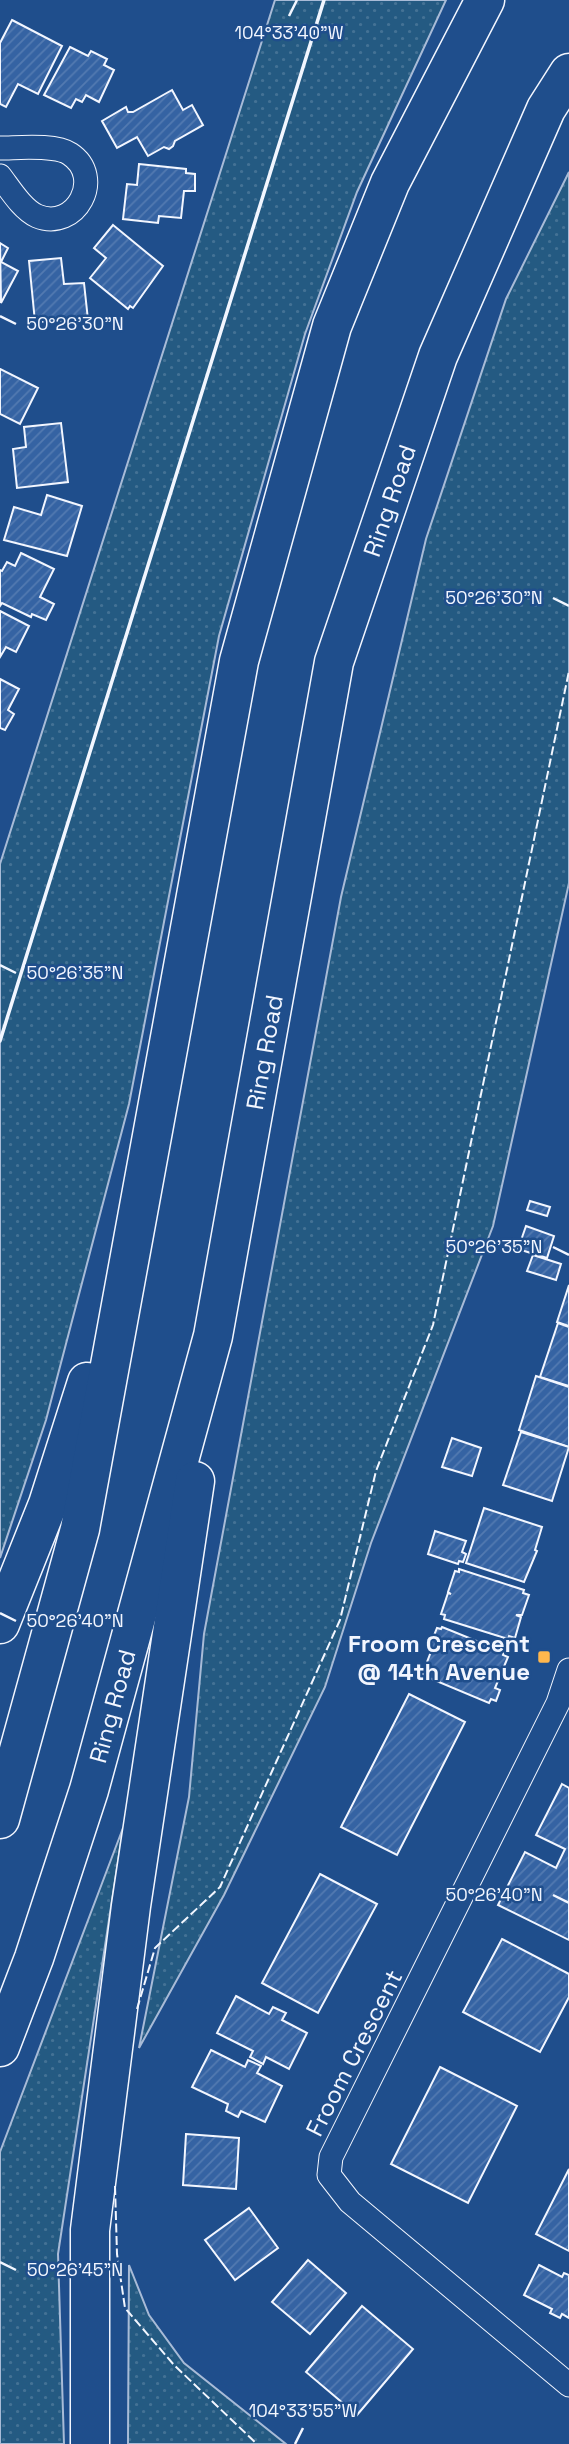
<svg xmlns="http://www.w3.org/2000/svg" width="569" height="2444" viewBox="0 0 569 2444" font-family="'Space Grotesk',sans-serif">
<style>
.grass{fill:url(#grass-dots);stroke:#a8bbd7;stroke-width:2}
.building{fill:url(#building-hatch);stroke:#f2f6ff;stroke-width:2}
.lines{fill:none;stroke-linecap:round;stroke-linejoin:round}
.minor-casing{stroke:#f2f6ff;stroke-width:25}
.motorway-casing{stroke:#f2f6ff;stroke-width:41}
.minor{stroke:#1f4e8c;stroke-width:23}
.motorway{stroke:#1f4e8c;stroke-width:38}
.fence{stroke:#f2f6ff;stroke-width:2;stroke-dasharray:9 3.5;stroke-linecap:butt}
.wall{stroke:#f2f6ff;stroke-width:3.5}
.ticks{fill:none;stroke:#f2f6ff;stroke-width:2.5}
.poi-dot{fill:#ffb74d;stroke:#1f4e8c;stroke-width:2.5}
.labels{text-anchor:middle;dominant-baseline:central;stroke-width:5;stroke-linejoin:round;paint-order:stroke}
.street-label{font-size:24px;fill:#f2f6ff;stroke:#1f4e8c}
.poi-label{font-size:24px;font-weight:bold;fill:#f2f6ff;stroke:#1f4e8c;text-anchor:end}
.ticks-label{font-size:18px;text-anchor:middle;fill:#f2f6ff;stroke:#1f4e8c;stroke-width:5;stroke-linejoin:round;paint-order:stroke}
</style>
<defs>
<pattern id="grass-dots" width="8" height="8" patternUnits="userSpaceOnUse" patternTransform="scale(1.75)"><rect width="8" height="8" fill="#245a82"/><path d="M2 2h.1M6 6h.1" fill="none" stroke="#447295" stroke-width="1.8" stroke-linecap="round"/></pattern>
<pattern id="building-hatch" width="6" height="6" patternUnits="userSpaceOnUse" patternTransform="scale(1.75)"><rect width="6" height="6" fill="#3563a3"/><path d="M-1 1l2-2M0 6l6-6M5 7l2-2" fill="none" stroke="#537ab1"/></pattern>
</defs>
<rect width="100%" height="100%" fill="#1f4e8c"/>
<g class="grass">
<path d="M275,0H446L357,192L305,334L219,636L129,1104L46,1420L0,1558V864Z"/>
<path d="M569,172V883L493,1226L371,1543L325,1687L224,1895L139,2048L189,1797L204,1634L341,897L426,539L506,299Z"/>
<path d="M123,1828L58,2254L64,2444H0V2152Z"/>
<path d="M129,2265L149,2315L184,2363L286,2444H128Z"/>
</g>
<g class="building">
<path d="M12,20L62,46L38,94L18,84L6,107L0,104V43Z"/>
<path d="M70,47L88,56L91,51L107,59L104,65L114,70L99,102L86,95L82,102L76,99L71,108L44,95Z"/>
<path d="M172,90L183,110L192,105L203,125L175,141L173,146L169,149L164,147L148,156L137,137L117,148L102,121L126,107L128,112H133Z"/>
<path d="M139,164L186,169V173L195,174V191H184L181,218L159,216L158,223L123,219L127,184L137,185Z"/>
<path d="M113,225L163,266L133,308L130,306L128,309L90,278L106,258L94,248Z"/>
<path d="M0,243L8,248L1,262L18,271L1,303Z"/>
<path d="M61,258L64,284L84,283L88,320L35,322L29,261Z"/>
<path d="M0,369L38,388L20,424L0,414Z"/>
<path d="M61,423L68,482L17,488L13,449L26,447L24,427Z"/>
<path d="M47,495L82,506L67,556L4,540L14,507L41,515Z"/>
<path d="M21,553L54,569L40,597L54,604L46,620L32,614L31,617L2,603L0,606V570L2,571L7,562L15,566Z"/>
<path d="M0,611L29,626L16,652L6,647L0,657Z"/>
<path d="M0,679L19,689L8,710L14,714L5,730L0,728Z"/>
<path d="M530,1201L550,1207L547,1216L527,1210Z"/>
<path d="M526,1226L554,1236L547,1258L518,1249Z"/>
<path d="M533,1255L561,1264L556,1280L527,1271Z"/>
<path d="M569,1285V1326L557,1322Z"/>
<path d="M558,1323L569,1327V1386L540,1377Z"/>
<path d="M536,1376L569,1387V1447L519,1430Z"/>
<path d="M521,1432L569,1447L552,1501L503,1485Z"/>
<path d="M452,1438L481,1448L472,1476L442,1467Z"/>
<path d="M484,1508L542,1527L535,1550L537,1551L524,1582L466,1563Z"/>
<path d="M435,1531L466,1541L462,1552L466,1554L463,1562L459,1561L458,1564L428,1554Z"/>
<path d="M459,1569L524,1590L523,1593L529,1595L522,1615H516L521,1617L515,1638L509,1636L508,1639L444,1619L445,1615L441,1614L448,1593L451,1594L448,1592L455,1571L459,1572Z"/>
<path d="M442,1627L504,1652L503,1655L508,1657L495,1688L500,1690L496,1701L491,1699L489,1703L422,1675L432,1649L429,1648L437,1628L441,1629Z"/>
<path d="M409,1694L465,1722L397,1855L341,1827Z"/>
<path d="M562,1784L569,1788V1940L498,1905L525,1852L556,1868L565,1849L536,1835Z"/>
<path d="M320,1874L377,1904L318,2013L262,1983Z"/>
<path d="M502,1939L569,1974V1997L540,2052L463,2012Z"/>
<path d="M236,1996L269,2014L273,2007L286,2013L282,2020L307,2033L289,2069L266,2057L263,2064L250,2057L253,2051L217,2033Z"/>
<path d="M211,2050L245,2067L248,2060L261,2066L257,2073L282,2086L265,2122L241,2111L238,2117L226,2111L228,2104L192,2087Z"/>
<path d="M440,2067L517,2106L468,2203L391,2164Z"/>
<path d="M186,2134L239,2138L236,2189L183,2185Z"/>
<path d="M569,2169V2251L536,2234Z"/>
<path d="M249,2208L278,2248L235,2280L205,2240Z"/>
<path d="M308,2260L346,2293L310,2334L272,2302Z"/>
<path d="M539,2265L562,2277L564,2273L569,2275V2318L562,2314L560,2318L550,2313L552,2309L524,2295Z"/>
<path d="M362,2306L413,2349L357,2415L306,2372Z"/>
</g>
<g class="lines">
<defs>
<g id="minor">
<path d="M0,148C18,148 55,144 70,154C105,177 76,232 37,216C22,209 10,189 0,176"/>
<path d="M569,1670L558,1703L331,2157L329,2175L350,2202L569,2385"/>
</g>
<g id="motorway">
<path d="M0,1624L48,1504L87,1382"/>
<path d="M0,1819L80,1529L239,661L332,326L390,183L485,0"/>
<path id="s1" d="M0,2047L34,1958L89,1790L213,1336L334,662L438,356L546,109L569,73"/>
<path d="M90,2444V2230L131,1906L195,1481"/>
</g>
</defs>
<use href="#minor" class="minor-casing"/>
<use href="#motorway" class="motorway-casing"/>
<use href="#minor" class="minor"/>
<use href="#motorway" class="motorway"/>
<g class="fence">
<path d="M137,2009L155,1948L220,1887L340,1620L376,1471L433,1325L569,671"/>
<path d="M115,2186L117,2254L125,2308L174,2365L257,2444"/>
</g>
<path class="wall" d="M0,1041L324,0"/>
</g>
<path class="ticks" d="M289,16L297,0M0,316L16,324M553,598L569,606M0,965L16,973M553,1247L569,1255M0,1613L16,1621M553,1895L569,1903M0,2262L16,2270M295,2444L303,2428"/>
<rect class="poi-dot" x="537" y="1650" width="14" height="14" rx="3.5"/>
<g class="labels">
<g class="street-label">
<text stroke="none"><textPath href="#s1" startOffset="1598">Ring Road</textPath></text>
<text stroke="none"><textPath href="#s1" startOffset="1031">Ring Road</textPath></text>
<text stroke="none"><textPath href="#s1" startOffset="359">Ring Road</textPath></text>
<text transform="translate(354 2053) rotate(-63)">Froom Crescent</text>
</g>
<g class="poi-label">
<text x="530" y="1643">Froom Crescent<tspan x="530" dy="28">@ 14th Avenue</tspan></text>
</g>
</g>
<g class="ticks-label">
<text x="289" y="39">104°33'40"W</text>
<text x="75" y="330">50°26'30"N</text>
<text x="494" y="604">50°26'30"N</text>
<text x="75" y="979">50°26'35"N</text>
<text x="494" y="1253">50°26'35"N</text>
<text x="75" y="1627">50°26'40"N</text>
<text x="494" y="1901">50°26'40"N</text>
<text x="75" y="2276">50°26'45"N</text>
<text x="303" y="2417">104°33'55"W</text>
</g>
</svg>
